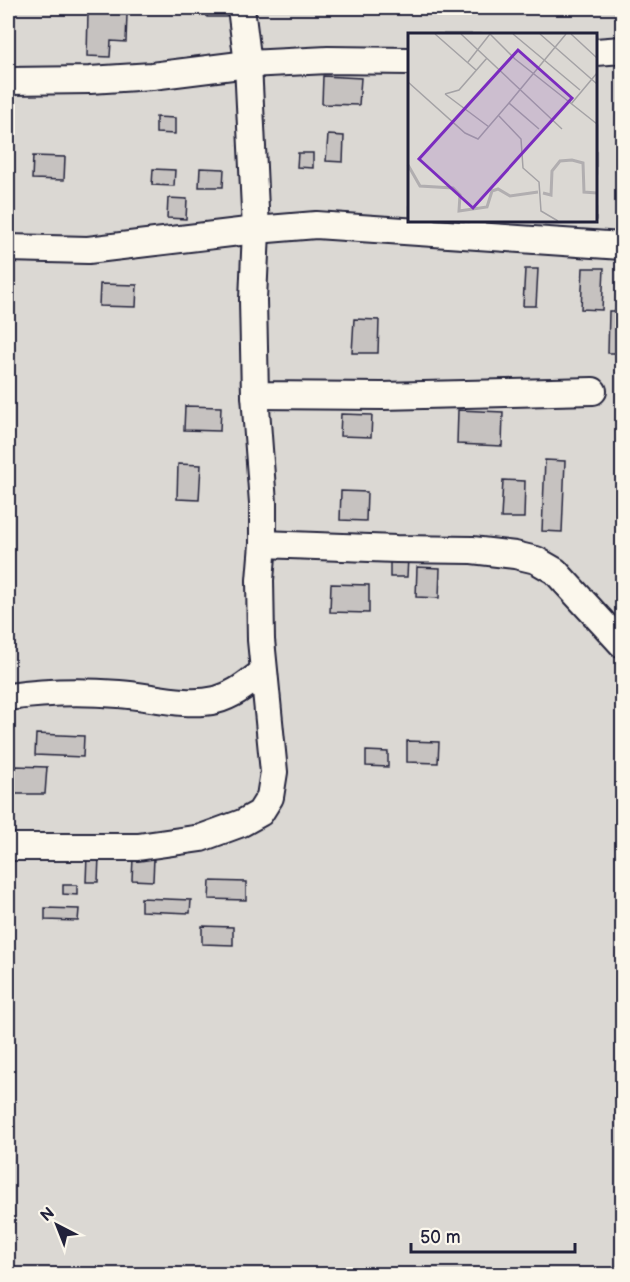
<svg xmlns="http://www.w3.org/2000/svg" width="630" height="1282" viewBox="0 0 630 1282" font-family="'Balsamiq Sans',sans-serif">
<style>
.green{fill:#dbd8d3;stroke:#7e7d87;stroke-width:1.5;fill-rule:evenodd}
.building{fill:#c6c2c0;stroke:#22223b;stroke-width:1.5}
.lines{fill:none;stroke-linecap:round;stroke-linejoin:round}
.street-casing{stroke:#22223b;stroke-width:30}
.street{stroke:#fbf7ec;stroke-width:26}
.inset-river{fill:none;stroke:#b1aeb0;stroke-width:3}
.inset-road{fill:none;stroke:#a4a2a5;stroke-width:1.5}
.view{fill:#7b2cbf;fill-opacity:0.15;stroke:#7b2cbf;stroke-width:3}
.inset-edge{fill:none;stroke:#22223b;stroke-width:3}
</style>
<rect width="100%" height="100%" fill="#fbf7ec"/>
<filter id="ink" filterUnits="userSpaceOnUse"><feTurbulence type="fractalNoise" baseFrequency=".0167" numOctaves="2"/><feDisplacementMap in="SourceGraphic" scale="12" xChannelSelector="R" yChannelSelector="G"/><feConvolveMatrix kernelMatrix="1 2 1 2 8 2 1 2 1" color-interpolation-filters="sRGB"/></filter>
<g filter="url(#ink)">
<path class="green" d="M8,8H622V1274H8ZM410,34H596V220H410Z"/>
<g class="building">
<path d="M207,8H228L227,17H207Z"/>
<path d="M88,13L127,14L126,42L111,41L110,57L87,56Z"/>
<path d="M323,76L361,78L359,105L322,104Z"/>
<path d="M156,117L175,118V134L156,133Z"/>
<path d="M328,135L344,136L343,162L326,161Z"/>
<path d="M298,153H313V168L297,167Z"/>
<path d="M33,156L65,157L64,180L32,179Z"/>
<path d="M200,168L224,169L223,187H199Z"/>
<path d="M153,169L175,170L174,186L152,185Z"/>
<path d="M168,198L187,199L186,219L167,218Z"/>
<path d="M583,268H604L602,310L581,309Z"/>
<path d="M525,269H538L536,306H523Z"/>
<path d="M100,284L137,285L136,307L99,306Z"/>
<path d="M609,311H622V353H608Z"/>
<path d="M354,319L379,320L378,353H352Z"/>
<path d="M185,406L221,407L220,431L184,430Z"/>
<path d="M458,410L503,412L502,446L457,444Z"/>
<path d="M341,414L372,415L371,437L340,436Z"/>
<path d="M545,460L565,461L562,532L542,531Z"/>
<path d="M178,464L201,465L199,500L177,499Z"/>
<path d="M503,480L525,481L524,518H501Z"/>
<path d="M617,486L622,487V526H616Z"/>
<path d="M341,491L367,492L366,521L340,520Z"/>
<path d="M390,557H408L407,577H390Z"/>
<path d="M417,567L440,568L439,598L416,597Z"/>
<path d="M331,584L369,585V613L330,612Z"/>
<path d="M36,734L84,736L83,757L35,755Z"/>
<path d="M407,741L439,742L438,763L407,762Z"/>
<path d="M366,751L388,752V767L366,766Z"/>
<path d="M15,766L47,767L45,794H14Z"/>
<path d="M87,855L99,856L98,882H86Z"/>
<path d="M133,858H154L153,881L132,880Z"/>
<path d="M210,881L246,882V900L209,899Z"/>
<path d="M63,885H77V895L63,894Z"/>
<path d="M141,898L191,900L190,913L141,911Z"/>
<path d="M45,908L79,909L78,921L45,920Z"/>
<path d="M202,926L233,927V945L202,944Z"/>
</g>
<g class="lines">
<defs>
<g id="street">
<path d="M241,8L248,64L256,230L253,300L255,395L382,396L593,391"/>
<path d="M596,52L622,50"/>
<path d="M8,81L90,80L152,76L248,64L328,60L410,61"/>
<path d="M8,248L88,250L256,230L316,225L622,246"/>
<path d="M263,544L396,549L472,550L515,555L536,560L555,571L622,644"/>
<path d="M8,697C43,692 83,691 119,694C150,696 185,707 216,700C235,695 248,683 263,672"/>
<path d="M8,847H138L201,838L242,823L260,813L270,797L274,772L261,640L260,580L263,544V503L255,395"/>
</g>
</defs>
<use href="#street" class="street-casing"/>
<use href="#street" class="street"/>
</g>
</g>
<g transform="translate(408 33)">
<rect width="189" height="189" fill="#fbf7ec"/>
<path d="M0,1H189V188H0Z" fill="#dbd8d3"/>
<path class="inset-river" d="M0,132L12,153L45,155L52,162L51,178L79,174L84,158L90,156L102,163L130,159M135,160L143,162L144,138L152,128L164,127L175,130L176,159L189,160"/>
<path class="inset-road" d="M27,1L68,37M53,1L154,96M82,1L107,26L189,91M105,1L172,57M132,1L189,51M163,1L189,25M60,29L82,1M0,49L57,100L70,106L101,70M37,61L81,94M37,61L51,57L79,25M163,71L189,40M91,83L113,106L115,135L131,149L133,178L150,188M131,96L101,70L158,1"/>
<path class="view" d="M110,17L164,65L65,175L11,126Z"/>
<rect width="189" height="189" class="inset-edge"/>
</g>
<rect width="630" height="1282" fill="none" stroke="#fbf7ec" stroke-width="30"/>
<rect x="15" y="15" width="600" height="1252" fill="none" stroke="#22223b" stroke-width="2" filter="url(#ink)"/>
<g transform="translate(57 1225) rotate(318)" stroke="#fbf7ec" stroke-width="4.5" paint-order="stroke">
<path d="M0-4.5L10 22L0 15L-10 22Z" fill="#22223b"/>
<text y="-9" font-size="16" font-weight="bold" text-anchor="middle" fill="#22223b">N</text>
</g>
<path d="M411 1243v9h164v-9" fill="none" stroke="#22223b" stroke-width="3"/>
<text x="420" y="1243" font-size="18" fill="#22223b" stroke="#fbf7ec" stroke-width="4.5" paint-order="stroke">50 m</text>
</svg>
